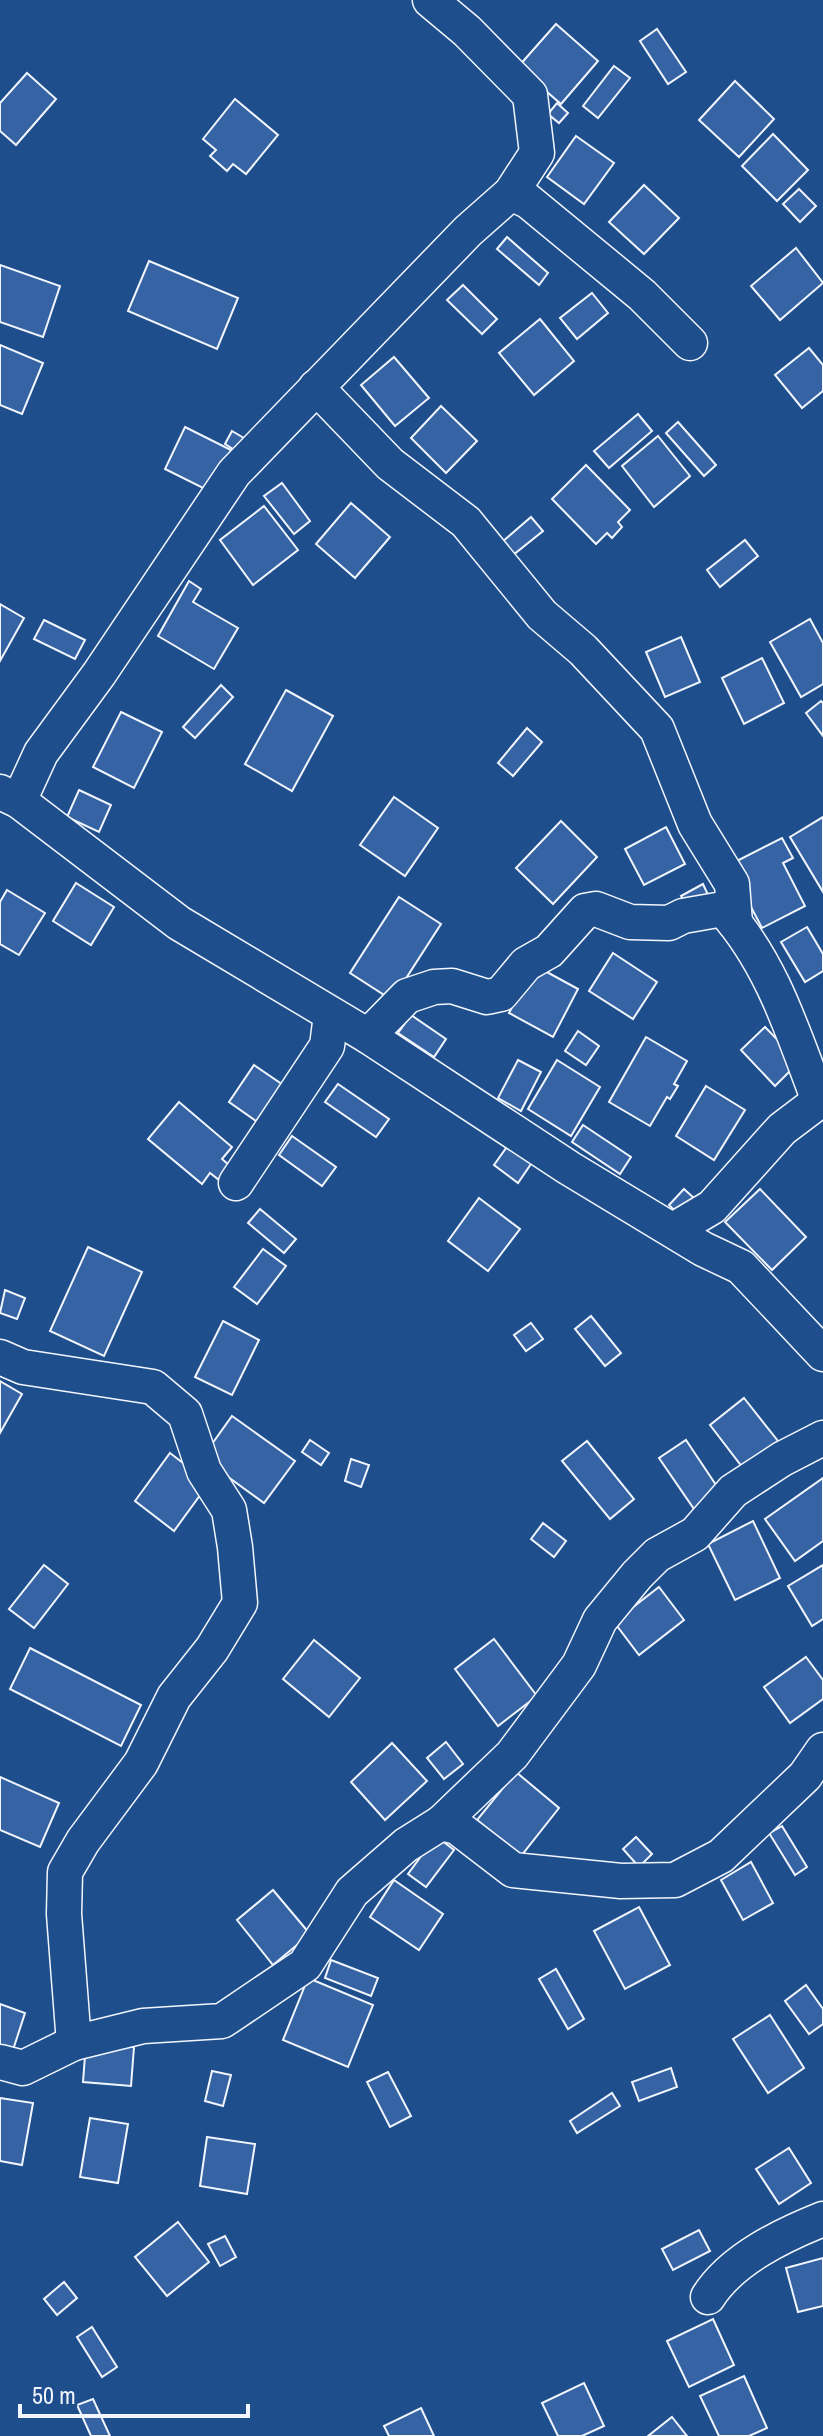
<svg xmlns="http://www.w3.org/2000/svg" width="823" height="2436" viewBox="0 0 823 2436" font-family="'Archivo Narrow',sans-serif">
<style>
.building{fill:#3563a3;stroke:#f2f6ff;stroke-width:2}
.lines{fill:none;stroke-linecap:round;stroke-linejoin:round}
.minor-casing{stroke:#f2f6ff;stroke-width:37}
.minor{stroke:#1f4e8c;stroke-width:34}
</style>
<rect width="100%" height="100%" fill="#1f4e8c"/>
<g class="building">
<path d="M556,24L598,61L561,104L518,67Z"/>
<path d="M657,29L686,72L668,84L640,41Z"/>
<path d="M614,66L630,78L598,118L583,106Z"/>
<path d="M27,73L56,99L16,145L0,131V103Z"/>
<path d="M735,81L774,119L739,157L699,120Z"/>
<path d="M235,99L278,135L246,174L233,164L227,171L210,156L216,150L203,139Z"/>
<path d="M557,103L568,113L559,123L548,114Z"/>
<path d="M773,134L808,170L777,201L742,166Z"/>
<path d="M576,136L614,163L584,204L547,177Z"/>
<path d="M644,185L679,218L644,254L609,222Z"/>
<path d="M799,189L816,206L800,222L783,204Z"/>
<path d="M507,237L548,273L539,285L497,249Z"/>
<path d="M796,248L823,283L780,320L751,286Z"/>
<path d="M149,261L238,298L217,349L128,311Z"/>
<path d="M0,265L60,286L43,337L0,322Z"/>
<path d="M463,285L497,319L482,334L447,300Z"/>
<path d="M592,293L608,313L577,339L560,318Z"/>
<path d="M540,319L574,361L534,395L499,353Z"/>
<path d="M0,345L43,363L22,414L0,405Z"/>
<path d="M809,348L823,365V391L802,408L775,375Z"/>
<path d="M394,357L429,398L395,426L361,385Z"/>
<path d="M441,406L477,441L446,473L411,438Z"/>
<path d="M638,414L652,431L609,468L594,451Z"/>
<path d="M678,422L716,465L704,476L666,433Z"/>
<path d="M185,427L231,450L211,492L165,469Z"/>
<path d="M232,431L249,441L241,454L225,444Z"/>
<path d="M658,436L690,476L654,507L622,466Z"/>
<path d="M586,465L630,510L618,522L622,527L612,538L607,533L596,544L552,499Z"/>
<path d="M282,483L310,521L294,534L264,496Z"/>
<path d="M351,503L390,537L355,578L316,544Z"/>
<path d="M264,506L298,550L253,585L220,540Z"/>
<path d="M531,517L543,531L513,555L502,542Z"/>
<path d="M745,540L758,556L720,587L707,570Z"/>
<path d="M189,581L201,589L193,602L238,628L214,669L158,636Z"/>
<path d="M0,604L24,618L0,661Z"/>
<path d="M810,619L823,643V684L801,697L770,642Z"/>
<path d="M44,620L85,640L75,659L34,639Z"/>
<path d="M681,637L700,682L665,697L646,652Z"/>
<path d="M762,658L784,703L744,724L722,678Z"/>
<path d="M221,685L233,697L195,738L183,727Z"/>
<path d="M286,690L333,716L292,791L245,764Z"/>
<path d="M821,701L823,703V736L806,713Z"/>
<path d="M121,712L162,732L134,788L93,767Z"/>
<path d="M527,728L542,742L513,776L498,763Z"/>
<path d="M79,790L111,805L99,832L67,817Z"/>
<path d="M394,797L438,828L405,876L360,845Z"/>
<path d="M823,817V892L790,837Z"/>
<path d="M561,821L597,857L553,904L516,868Z"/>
<path d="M666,827L685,864L644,885L625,849Z"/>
<path d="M782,838L793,858L783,863L805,906L762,928L729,865Z"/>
<path d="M76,883L114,907L91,945L53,921Z"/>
<path d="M703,884L709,897L688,908L681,896Z"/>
<path d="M7,890L45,913L19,955L0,944V902Z"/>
<path d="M399,897L441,924L392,1000L350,973Z"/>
<path d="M807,927L823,954V971L805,982L781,942Z"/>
<path d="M613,953L657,982L633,1019L589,991Z"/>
<path d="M534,965L578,989L553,1037L509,1013Z"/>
<path d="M411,1015L446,1039L434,1057L398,1033Z"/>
<path d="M765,1027L799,1062L775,1086L741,1050Z"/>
<path d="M578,1031L599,1046L586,1065L565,1051Z"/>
<path d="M646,1037L687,1061L674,1084L678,1086L670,1099L667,1097L650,1126L609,1102Z"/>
<path d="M518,1060L541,1072L521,1111L498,1098Z"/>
<path d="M557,1060L600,1087L571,1136L528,1109Z"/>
<path d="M254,1065L289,1089L263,1126L229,1102Z"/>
<path d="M338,1084L389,1119L376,1137L325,1102Z"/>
<path d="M706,1086L745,1110L714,1160L676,1136Z"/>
<path d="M179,1102L232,1147L222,1159L230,1166L219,1180L210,1173L202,1184L148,1139Z"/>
<path d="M583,1125L631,1157L620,1174L572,1142Z"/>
<path d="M292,1136L336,1167L322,1186L279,1155Z"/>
<path d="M509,1144L533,1161L518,1183L494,1165Z"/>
<path d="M684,1189L695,1199L680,1216L669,1205Z"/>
<path d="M760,1189L806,1237L772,1270L725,1222Z"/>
<path d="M479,1198L520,1229L488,1271L448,1241Z"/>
<path d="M260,1209L296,1239L284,1253L248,1223Z"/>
<path d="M88,1247L142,1272L104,1356L50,1331Z"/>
<path d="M263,1249L286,1266L257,1304L234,1287Z"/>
<path d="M5,1290L25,1298L17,1319L0,1313Z"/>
<path d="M591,1316L621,1353L605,1366L575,1329Z"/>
<path d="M223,1321L259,1340L232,1395L195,1377Z"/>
<path d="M531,1323L543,1339L526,1351L514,1335Z"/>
<path d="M0,1381L22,1394L0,1433Z"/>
<path d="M744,1398L778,1441L743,1468L710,1425Z"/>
<path d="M232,1416L295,1461L264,1503L202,1458Z"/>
<path d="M310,1440L329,1453L321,1465L302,1452Z"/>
<path d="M686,1440L720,1491L694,1509L659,1458Z"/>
<path d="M587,1441L634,1499L610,1519L562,1461Z"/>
<path d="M170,1453L209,1483L174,1531L135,1501Z"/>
<path d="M351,1459L369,1465L361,1487L345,1481Z"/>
<path d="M823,1478V1541L795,1561L765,1519Z"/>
<path d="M753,1521L780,1578L735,1600L708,1544Z"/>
<path d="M543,1523L566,1541L554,1557L531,1539Z"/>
<path d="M44,1565L68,1584L34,1628L9,1609Z"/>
<path d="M823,1565V1619L812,1626L788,1586Z"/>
<path d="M659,1587L684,1620L639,1655L614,1622Z"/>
<path d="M494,1639L537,1696L498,1726L455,1669Z"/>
<path d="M314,1640L360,1678L329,1717L283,1679Z"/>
<path d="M30,1648L141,1705L121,1746L10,1689Z"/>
<path d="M806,1657L823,1680V1699L790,1723L764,1687Z"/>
<path d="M446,1742L463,1764L444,1779L427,1758Z"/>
<path d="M392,1743L427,1781L385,1820L351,1782Z"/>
<path d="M516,1772L559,1808L521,1856L477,1820Z"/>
<path d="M0,1777L59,1803L40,1847L0,1830Z"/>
<path d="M782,1826L807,1867L795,1875L769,1833Z"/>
<path d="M436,1836L454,1850L426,1887L408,1874Z"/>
<path d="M636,1837L652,1854L639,1867L623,1849Z"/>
<path d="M751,1862L773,1903L743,1920L721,1880Z"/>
<path d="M394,1880L443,1914L419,1950L370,1917Z"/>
<path d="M273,1890L310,1934L273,1965L237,1920Z"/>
<path d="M639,1907L670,1965L625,1989L594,1931Z"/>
<path d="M331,1960L378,1978L371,1996L325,1978Z"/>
<path d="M556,1969L584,2019L568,2029L539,1979Z"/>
<path d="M308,1978L373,2005L348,2067L283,2040Z"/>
<path d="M806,1985L823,2009V2024L809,2034L785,2001Z"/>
<path d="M0,2004L25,2013L11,2056L0,2052Z"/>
<path d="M770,2015L804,2068L768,2093L733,2039Z"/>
<path d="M86,2043L134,2047L131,2086L83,2082Z"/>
<path d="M671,2068L677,2087L639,2101L632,2082Z"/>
<path d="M212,2071L231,2075L223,2106L205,2101Z"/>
<path d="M388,2072L411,2116L390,2127L367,2082Z"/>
<path d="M612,2093L620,2106L577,2133L570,2121Z"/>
<path d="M0,2098L33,2103L22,2165L0,2161Z"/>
<path d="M90,2118L128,2124L118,2183L80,2177Z"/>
<path d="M207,2137L255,2144L247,2194L200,2186Z"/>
<path d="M789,2148L811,2183L779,2204L756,2169Z"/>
<path d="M178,2222L209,2262L167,2296L135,2257Z"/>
<path d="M699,2230L710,2251L673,2270L662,2249Z"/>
<path d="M225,2236L236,2257L220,2266L208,2244Z"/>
<path d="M823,2258V2306L798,2312L786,2268Z"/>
<path d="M64,2282L77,2298L57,2315L44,2299Z"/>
<path d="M713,2319L734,2365L689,2387L667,2341Z"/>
<path d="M92,2327L117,2367L102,2377L77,2337Z"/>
<path d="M744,2376L767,2428L749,2436H719L700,2396Z"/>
<path d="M584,2383L604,2426L582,2436H558L542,2403Z"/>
<path d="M93,2399L110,2436H91L77,2405Z"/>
<path d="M421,2408L434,2436H389L384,2426Z"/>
<path d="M672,2417L687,2436H648Z"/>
</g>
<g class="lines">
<defs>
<g id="minor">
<path d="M511,193L528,201L642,295L690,343"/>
<path d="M316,387L390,464L466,522L542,615L583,650L657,729L695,824L732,884L735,923"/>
<path d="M0,792L19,801L179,923L368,1036L569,1168L703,1249L741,1267L823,1354"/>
<path d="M19,801L41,753L99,674L234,473L468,231L511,193L537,153L530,95L467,31L430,0"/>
<path d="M368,1036L407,996L434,987L452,986L487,997L501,994L526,964L549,951L585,911L596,909L630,922L669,923L683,916L723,909C772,963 793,1033 819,1101"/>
<path d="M236,1183L327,1046L331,1015"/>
<path d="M675,1229L712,1207L782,1129L823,1098"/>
<path d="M0,1357L23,1367L153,1387L185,1414L204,1471L229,1510L235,1547L240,1603L212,1649L174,1697L141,1763L83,1841L65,1872L64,1914L74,2043"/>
<path d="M441,1823L512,1755L579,1665L600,1620L637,1575L657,1555L695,1534L733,1491L782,1459L823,1438"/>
<path d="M0,2062L23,2068L74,2043L143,2026L222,2021L305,1965L352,1892L406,1845L441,1823L457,1827L513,1870L621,1881L675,1880L721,1856L805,1776L823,1750"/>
<path d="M708,2297C732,2259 783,2235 823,2219"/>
</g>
</defs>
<use href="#minor" class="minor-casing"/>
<use href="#minor" class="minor"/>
</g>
<path d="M20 2404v12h228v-12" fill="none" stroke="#f2f6ff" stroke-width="4"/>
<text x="32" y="2404" font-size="24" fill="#f2f6ff" stroke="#1f4e8c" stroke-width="6" paint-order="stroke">50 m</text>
</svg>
